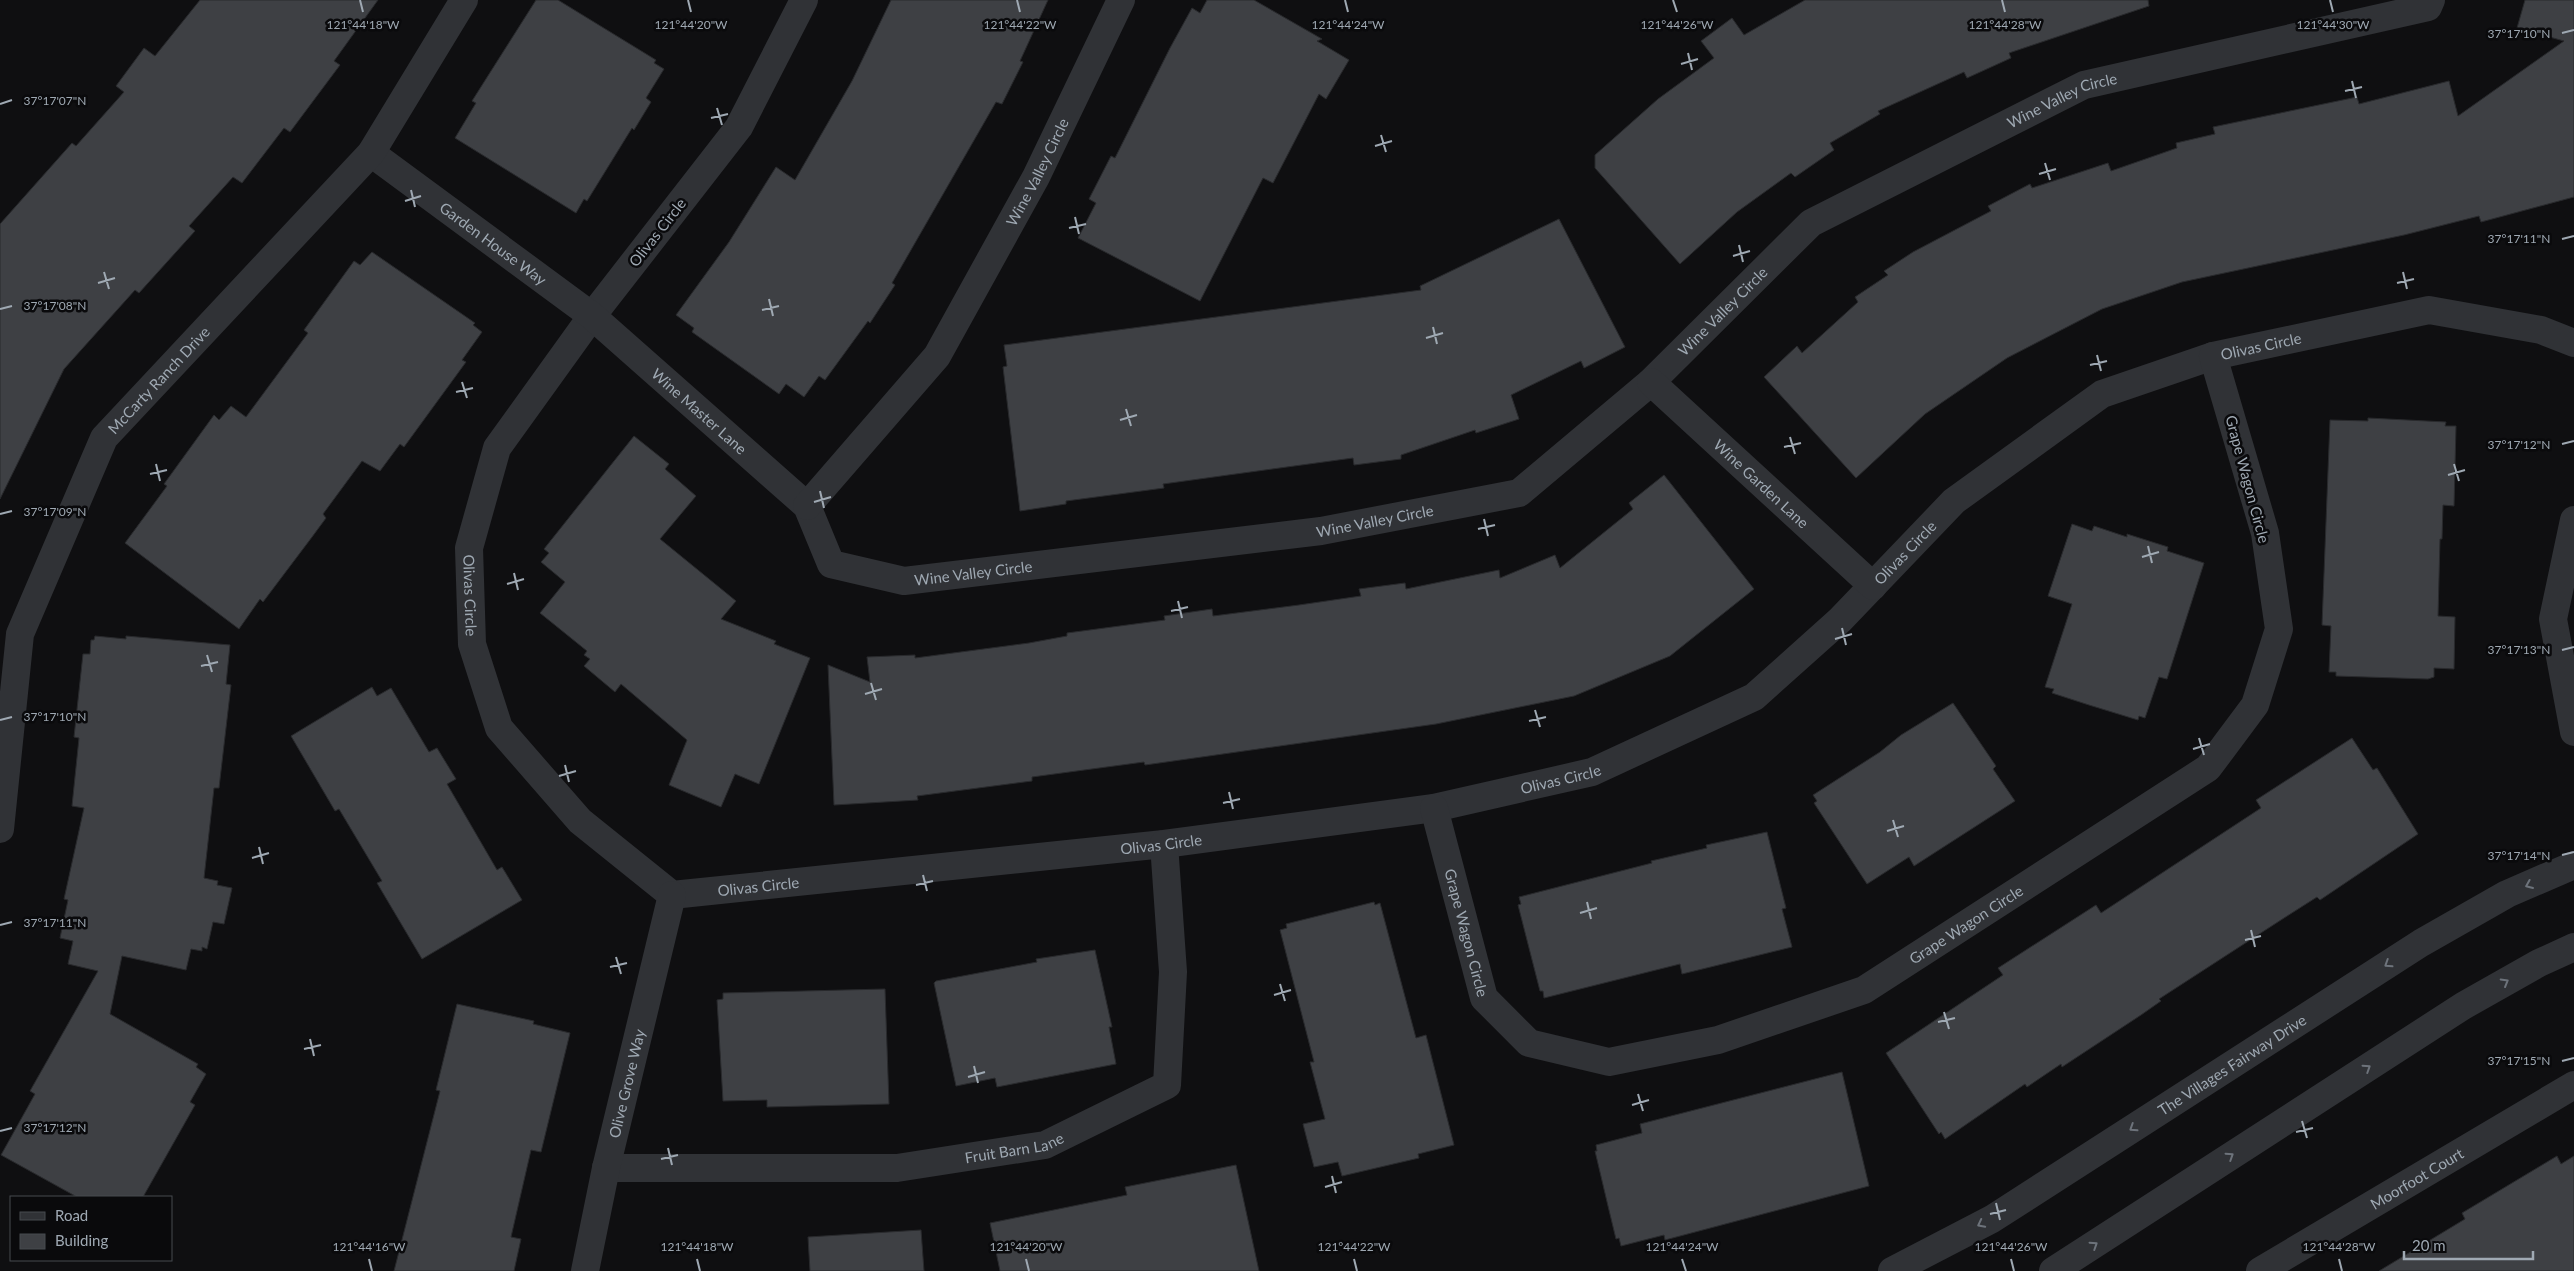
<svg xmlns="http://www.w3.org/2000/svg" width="2574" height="1271" viewBox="0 0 2574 1271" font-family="Lato,sans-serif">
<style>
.building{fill:#3e4044;stroke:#292a2d}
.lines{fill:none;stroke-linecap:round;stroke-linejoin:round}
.minor{stroke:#303236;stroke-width:28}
.oneway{stroke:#6d737b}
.ticks{fill:none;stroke:#9fa9b3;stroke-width:2}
.labels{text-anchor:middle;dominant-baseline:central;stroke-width:5;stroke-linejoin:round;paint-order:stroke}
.street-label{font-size:15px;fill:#9fa9b3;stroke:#0a0a0c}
.ticks-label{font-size:12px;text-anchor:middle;fill:#9fa9b3;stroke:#0a0a0c;stroke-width:5;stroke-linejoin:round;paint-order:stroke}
</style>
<rect width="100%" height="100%" fill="#0f0f11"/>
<g class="building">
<path d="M200,0H378L334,61L340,65L290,132L284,128L242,183L233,177L189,226L195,231L139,293L135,290L64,369L0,499V224L72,143L76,146L124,92L116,86L144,48L155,56Z"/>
<path d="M536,0H558L656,60L654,63L664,69L646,98L651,102L634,130L632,128L587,201L584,199L576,213L455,138L476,103L472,101Z"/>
<path d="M891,0H1048L1020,61L1023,62L1002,104L996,102L892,283L895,285L870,323L868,321L825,380L819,376L804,397L786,384L779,394L692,332L694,328L676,315L729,242L776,167L795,180L852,81Z"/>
<path d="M1207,0H1254L1322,39L1317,41L1349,60L1326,99L1319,94L1273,183L1263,178L1200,301L1078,238L1096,203L1089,199L1111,156L1115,158L1170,48L1192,8L1200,13Z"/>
<path d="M1805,0H2148L2149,6L2009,53L2011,58L1967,78L1964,72L1878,111L1880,114L1830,143L1834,150L1795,177L1791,173L1737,212L1680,264L1595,168V155L1658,99L1714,58L1701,41L1732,18L1744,35Z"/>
<path d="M2525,0H2574V197L2481,222L2479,216L2404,235L2182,282L2102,309L2007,358L1925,414L1856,478L1764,377L1797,346L1802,353L1858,302L1855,297L1888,275L1884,271L1913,252L1991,211L1988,206L2030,184L2032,188L2108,163L2111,171L2177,148L2176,143L2215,134L2213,127L2357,97L2359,104L2449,81L2458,116L2564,41L2517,28Z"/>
<path d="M1559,219L1625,347L1584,368L1581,361L1511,395L1519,419L1476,433L1475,430L1401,455V459L1354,465L1353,458L1221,476L1163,484L1164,488L1066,501V504L1020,511L1003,367L1007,366L1004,345L1421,290L1420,286Z"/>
<path d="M372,252L475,323L473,325L482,332L462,360L466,362L404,447L400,444L380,471L362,461L323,514L326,518L312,537L263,602L260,599L239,629L125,543L167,486L164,484L214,415L219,420L231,406L246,417L308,333L304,330L354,261L360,265Z"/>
<path d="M2368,418L2446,422L2445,426H2456L2454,506L2443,505L2442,539H2440L2438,616L2455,617L2454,669L2434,668V677L2428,679L2336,676V672H2329L2331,626L2322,625L2330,420L2368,421Z"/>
<path d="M634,436L669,464L665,469L696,496L660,539L736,601L721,619L776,641L774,644L810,658L759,784L735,774L721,807L669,785L687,740L621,684L615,692L584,666L590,659L584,655L587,651L540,613L565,582L541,562L549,553L544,549Z"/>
<path d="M1664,475L1754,589L1670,656L1574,696L1436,724L1145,765L1144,762L1032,777V781L917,796L918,800L834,805L828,665L870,682L867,657L915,655V658L1029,643L1067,636V633L1165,620L1164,616L1212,609L1213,616L1299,605L1361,596L1359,589L1405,583L1406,589L1499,570L1500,578L1555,555L1560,568L1633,509L1629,503Z"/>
<path d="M2072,524L2092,531L2094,526L2127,537V534L2168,547L2167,551L2204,563L2167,679L2159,677L2145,718L2139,716L2138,720L2089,705L2052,693L2054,689L2045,687L2072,604L2048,596Z"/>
<path d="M95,636L126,639V636L230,645L226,684L231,685L219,788H214L204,878L218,881L217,885L232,888L224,924L213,922L207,949L202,947V951L191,949L186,970L122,956L110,1014L198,1064L196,1067L206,1074L190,1102L195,1105L143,1197H77L1,1155L35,1094L30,1091L98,971L68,964L73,941L60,938L68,900L64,899L84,808L72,806L79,738L74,737L83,654H90L91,640H94Z"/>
<path d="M372,687L377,696L391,688L429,752L437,748L456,779L447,784L497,870L502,867L522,900L422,959L377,883L382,881L339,809L335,811L291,736Z"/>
<path d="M1953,703L1996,766L1993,769L2015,801L1914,866L1909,857L1867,884L1814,803L1817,801L1813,795L1880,752L1901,735Z"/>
<path d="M2352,738L2373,770L2377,768L2418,834L2320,900L2317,897L2284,918L2159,999L2161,1001L2141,1015L2062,1067L2061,1064L2027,1087L2025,1084L1945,1139L1941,1132L1939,1134L1886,1053L2003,975L1998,968L2096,905L2101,913L2261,808L2256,800Z"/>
<path d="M1767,832L1786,908L1782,909L1792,947L1682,974L1680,964L1544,998L1543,991H1540L1518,905L1521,904L1519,897L1652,863L1651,861L1707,848L1706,845Z"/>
<path d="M1374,902L1375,905L1380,903L1416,1038L1426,1035L1454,1145L1418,1154L1419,1158L1342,1176L1338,1162L1314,1167L1303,1124L1325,1119L1310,1062H1314L1280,930L1287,928L1286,924Z"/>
<path d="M1095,950L1112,1027H1109L1116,1064L997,1087L995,1078L956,1086L934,983L936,981L1037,962L1036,959Z"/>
<path d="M885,989L889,1104L767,1107V1100L723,1101L717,1000L723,999V993Z"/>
<path d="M457,1004L534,1021L533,1024L570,1033L541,1152L531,1150L511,1237L521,1239L514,1271H394L440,1091L436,1090Z"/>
<path d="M1842,1072L1869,1186L1665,1240L1664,1235L1621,1246L1619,1238L1616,1239L1608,1206L1595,1151H1597L1596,1145L1642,1133L1640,1124Z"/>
<path d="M2557,1156L2561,1164L2574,1156V1271H2379L2465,1219L2462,1213Z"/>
<path d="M1236,1165L1259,1271H1000L990,1223L1127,1195L1125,1187Z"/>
<path d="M921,1230L924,1271H810L808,1237Z"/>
</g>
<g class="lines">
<g class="minor">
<path id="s1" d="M804,0L739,127L592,316L497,448L469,548L472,644L499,728L580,821L672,895L1164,844L1434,808L1592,772L1754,697L1840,620L1954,501L2102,394L2213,356L2429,310L2541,330L2574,343"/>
<path id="s2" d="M371,153L592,316L807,506L831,564L904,581L1321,531L1519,493L1651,382L1811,223L2084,85L2428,7L2431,0"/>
<path id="s3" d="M1651,382L1873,586"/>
<path id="s4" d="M807,506L937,356L1036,177L1121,0"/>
<path d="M2574,520L2553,619L2574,732"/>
<path id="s5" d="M1434,808L1484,998L1529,1043L1609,1062L1718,1040L1864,990L2208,768L2255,705L2279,629L2265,533L2213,356"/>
<path id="s6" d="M0,829L20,634L104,438L371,153L464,0"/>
<path id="s7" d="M606,1168H897L1045,1145L1167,1085L1173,972L1164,844"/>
<path id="s8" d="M585,1271L606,1168L672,895"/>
<path id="s9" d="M1892,1271L1992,1219L2421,943L2507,894L2574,865"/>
<path d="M2053,1271L2463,1006L2539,963L2574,947"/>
<path id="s10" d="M2260,1271L2574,1085"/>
</g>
</g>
<defs><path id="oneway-chevron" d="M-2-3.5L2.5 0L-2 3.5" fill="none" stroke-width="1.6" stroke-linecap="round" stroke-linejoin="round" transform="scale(1.25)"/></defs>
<g class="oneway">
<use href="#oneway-chevron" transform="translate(2529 885) rotate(157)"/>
<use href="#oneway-chevron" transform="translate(2388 964) rotate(147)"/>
<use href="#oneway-chevron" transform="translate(2505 982) rotate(-30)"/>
<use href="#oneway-chevron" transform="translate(2367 1068) rotate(-33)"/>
<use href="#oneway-chevron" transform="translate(2133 1128) rotate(147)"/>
<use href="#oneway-chevron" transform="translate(2230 1156) rotate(-33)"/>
<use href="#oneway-chevron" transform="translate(1981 1224) rotate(153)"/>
<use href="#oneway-chevron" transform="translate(2094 1245) rotate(-33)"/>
</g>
<path class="ticks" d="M360,0L363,12M688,0L691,12M1017,0L1020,12M1345,0L1348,12M1673,0L1677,12M2002,0L2005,12M2330,0L2333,12M2562,33L2574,30M1688,53L1692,70M1681,64L1698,59M2352,81L2356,98M2345,91L2362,87M0,104L12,100M717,108L722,125M711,118L728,114M1381,135L1386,152M1375,146L1392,141M2045,163L2050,180M2039,174L2056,169M411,190L415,207M405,201L421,196M1075,217L1079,234M1069,228L1086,224M2562,239L2574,236M1739,245L1743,262M1733,256L1750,251M104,272L109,289M2403,272L2407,289M98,283L115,278M2397,283L2414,279M769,299L773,316M0,309L12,306M762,310L779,306M1433,327L1437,344M1426,338L1443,333M2097,355L2101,371M2090,365L2107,361M462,382L467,398M456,392L473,388M1126,409L1131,426M1120,420L1137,415M1790,437L1795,454M2562,444L2574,441M1784,447L1801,443M156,464L160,481M2454,464L2459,481M150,474L167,470M2448,475L2465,470M820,491L824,508M814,502L831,497M0,514L12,511M1484,519L1488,536M1478,529L1495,525M2148,546L2152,563M2142,557L2159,552M514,573L518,590M507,584L524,579M1178,601L1182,618M1171,611L1188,607M1842,628L1846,645M1835,639L1852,634M2562,650L2574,647M207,655L212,672M201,666L218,662M871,683L876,700M865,694L882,689M1535,710L1540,727M0,720L12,717M1529,721L1546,717M2199,738L2204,755M2193,749L2210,744M565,765L569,782M559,776L576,771M1229,792L1233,809M1223,803L1240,799M1893,820L1898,837M1887,831L1904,826M259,847L263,864M2562,855L2574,852M252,858L269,853M923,875L927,891M916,885L933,881M1587,902L1591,919M1580,913L1597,908M0,925L12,922M2251,930L2255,947M2245,940L2261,936M616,957L621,974M610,967L627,963M1280,984L1285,1001M1274,995L1291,990M1944,1012L1949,1029M1938,1022L1955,1018M310,1039L314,1056M304,1049L321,1045M2562,1061L2574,1058M974,1066L978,1083M968,1077L985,1072M1638,1094L1643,1111M1632,1105L1649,1100M2302,1121L2307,1138M0,1131L12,1128M2296,1132L2313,1128M668,1148L672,1165M661,1159L678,1155M1332,1176L1336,1193M1325,1187L1342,1182M1996,1203L2000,1220M1990,1214L2006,1210M369,1259L372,1271M697,1259L700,1271M1026,1259L1029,1271M1354,1259L1357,1271M1682,1259L1686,1271M2011,1259L2014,1271M2339,1259L2342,1271"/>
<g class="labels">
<g class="street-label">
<text stroke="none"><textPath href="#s2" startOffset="1999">Wine Valley Circle</textPath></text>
<text stroke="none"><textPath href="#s4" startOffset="408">Wine Valley Circle</textPath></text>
<text transform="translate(657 232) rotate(-52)">Olivas Circle</text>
<text stroke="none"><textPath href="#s2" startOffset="152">Garden House Way</textPath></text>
<text stroke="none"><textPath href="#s2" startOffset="1594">Wine Valley Circle</textPath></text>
<text stroke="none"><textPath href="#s1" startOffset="2811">Olivas Circle</textPath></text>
<text stroke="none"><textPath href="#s6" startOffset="489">McCarty Ranch Drive</textPath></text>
<text stroke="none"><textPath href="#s2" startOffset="418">Wine Master Lane</textPath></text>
<text transform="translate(2248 479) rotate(75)">Grape Wagon Circle</text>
<text stroke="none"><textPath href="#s3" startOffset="150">Wine Garden Lane</textPath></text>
<text stroke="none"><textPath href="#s2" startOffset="1174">Wine Valley Circle</textPath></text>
<text stroke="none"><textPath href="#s1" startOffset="2391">Olivas Circle</textPath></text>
<text stroke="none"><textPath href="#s2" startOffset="769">Wine Valley Circle</textPath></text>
<text stroke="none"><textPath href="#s1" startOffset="696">Olivas Circle</textPath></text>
<text stroke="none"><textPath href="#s1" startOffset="1971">Olivas Circle</textPath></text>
<text stroke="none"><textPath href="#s1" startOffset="1566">Olivas Circle</textPath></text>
<text stroke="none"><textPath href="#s1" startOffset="1161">Olivas Circle</textPath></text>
<text stroke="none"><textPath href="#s5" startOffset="729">Grape Wagon Circle</textPath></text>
<text stroke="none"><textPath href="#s5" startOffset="129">Grape Wagon Circle</textPath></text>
<text stroke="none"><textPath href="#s9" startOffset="398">The Villages Fairway Drive</textPath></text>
<text stroke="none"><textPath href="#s8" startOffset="192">Olive Grove Way</textPath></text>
<text stroke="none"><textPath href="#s7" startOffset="410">Fruit Barn Lane</textPath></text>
<text stroke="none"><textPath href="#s10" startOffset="182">Moorfoot Court</textPath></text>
</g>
</g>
<g class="ticks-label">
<text x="363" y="29">121°44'18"W</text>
<text x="691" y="29">121°44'20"W</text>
<text x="1020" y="29">121°44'22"W</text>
<text x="1348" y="29">121°44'24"W</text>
<text x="1677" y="29">121°44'26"W</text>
<text x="2005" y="29">121°44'28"W</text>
<text x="2333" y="29">121°44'30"W</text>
<text x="2519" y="38">37°17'10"N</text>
<text x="55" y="105">37°17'07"N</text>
<text x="2519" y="243">37°17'11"N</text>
<text x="55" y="310">37°17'08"N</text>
<text x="2519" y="449">37°17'12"N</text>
<text x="55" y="516">37°17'09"N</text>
<text x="2519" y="654">37°17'13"N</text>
<text x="55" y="721">37°17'10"N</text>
<text x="2519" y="860">37°17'14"N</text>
<text x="55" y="927">37°17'11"N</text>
<text x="2519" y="1065">37°17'15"N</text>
<text x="55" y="1132">37°17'12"N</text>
<text x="369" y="1251">121°44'16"W</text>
<text x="697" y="1251">121°44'18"W</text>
<text x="1026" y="1251">121°44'20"W</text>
<text x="1354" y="1251">121°44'22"W</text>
<text x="1682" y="1251">121°44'24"W</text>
<text x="2011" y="1251">121°44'26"W</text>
<text x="2339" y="1251">121°44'28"W</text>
</g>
<rect x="10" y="1196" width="162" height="65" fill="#0a0a0c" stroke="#464a4f"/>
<rect x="20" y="1212" width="25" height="8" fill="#303236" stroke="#464a4f"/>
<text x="55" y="1221" font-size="15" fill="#9fa9b3">Road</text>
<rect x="20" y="1234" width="25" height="15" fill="#3e4044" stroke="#464a4f"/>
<text x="55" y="1246" font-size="15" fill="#9fa9b3">Building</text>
<path d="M2404 1251v8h129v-8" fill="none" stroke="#9fa9b3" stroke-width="2.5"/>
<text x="2412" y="1251" font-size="15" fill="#9fa9b3" stroke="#0a0a0c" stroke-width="4" paint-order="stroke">20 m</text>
</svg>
